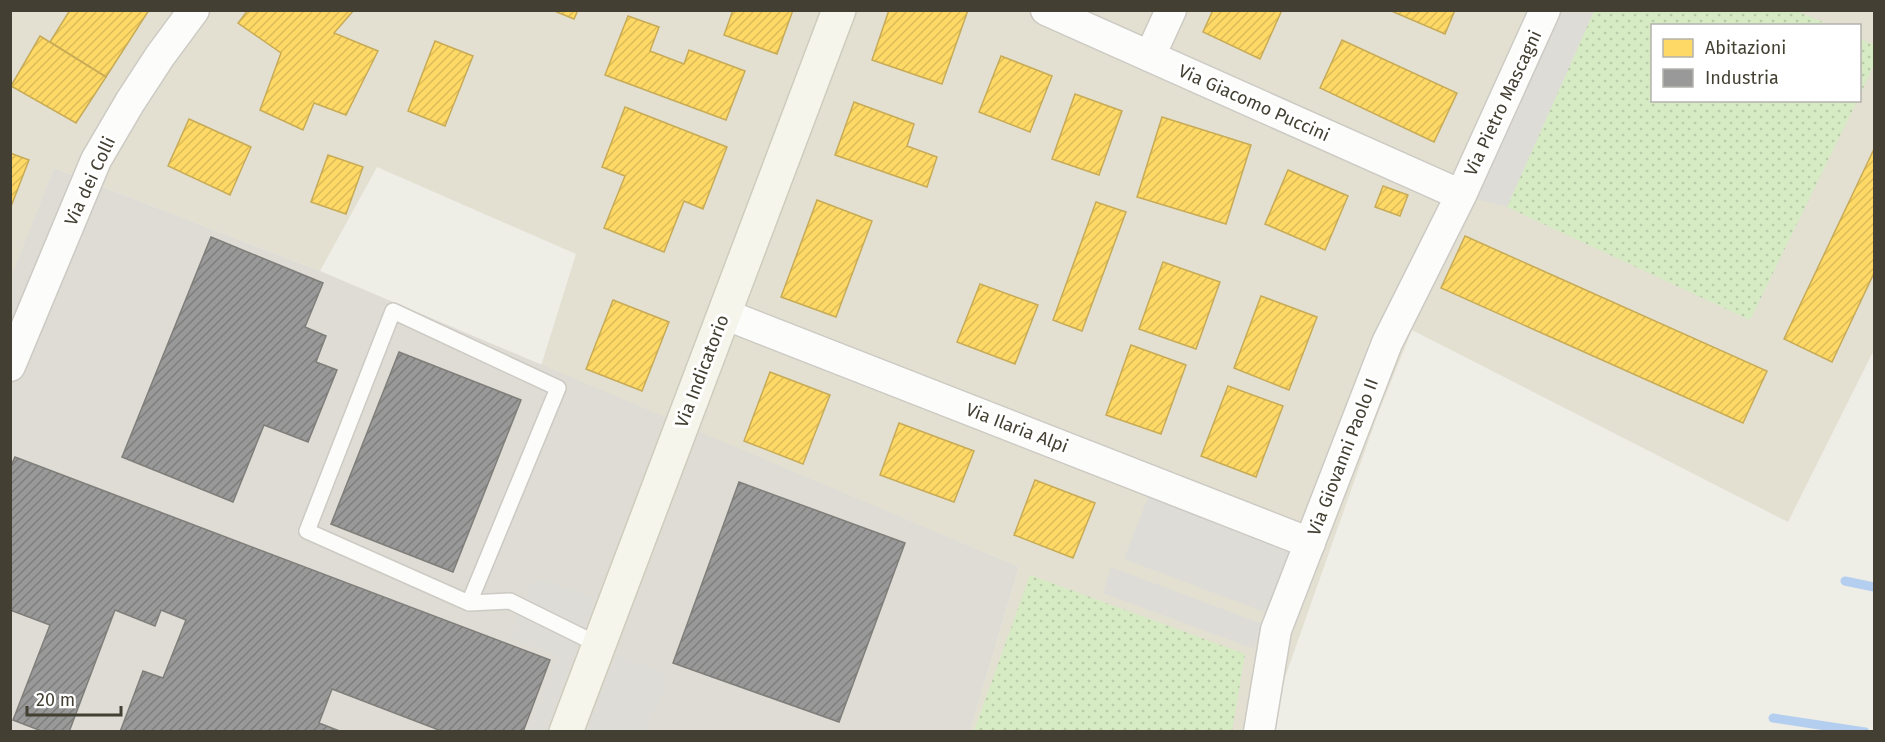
<svg xmlns="http://www.w3.org/2000/svg" width="1885" height="742" viewBox="0 0 1885 742" font-family="'Fira Sans',sans-serif">
<style>
.residential{fill:#e3e0d2;fill-rule:evenodd}
.industrial{fill:#dedcd4}
.park{fill:url(#park-dots)}
.parking{fill:#dddcd6}
.homes{fill:url(#homes-hatch);stroke:#c7ab56;stroke-width:1.5}
.industry{fill:url(#industry-hatch);stroke:#7f7e7a;stroke-width:1.5}
.lines{fill:none;stroke-linecap:round;stroke-linejoin:round}
.stream{stroke:#b3ceef;stroke-width:9}
.lane-casing{stroke:#cccac3;stroke-width:18}
.street-casing{stroke:#cccac3;stroke-width:33}
.secondary-casing{stroke:#ceccbc;stroke-width:36}
.lane{stroke:#fcfcfb;stroke-width:15}
.street{stroke:#fcfcfb;stroke-width:30}
.secondary{stroke:#f6f5ec;stroke-width:33}
.labels{text-anchor:middle;dominant-baseline:central;stroke-width:6;stroke-linejoin:round;paint-order:stroke}
.street-label{font-size:18px;fill:#433f32;stroke:#fff}
</style>
<defs>
<pattern id="park-dots" width="8" height="8" patternUnits="userSpaceOnUse" patternTransform="scale(1.5)"><rect width="8" height="8" fill="#d6ebc4"/><path d="M2 2h.1M6 6h.1" fill="none" stroke="#b9cba9" stroke-width="1.8" stroke-linecap="round"/></pattern>
<pattern id="homes-hatch" width="6" height="6" patternUnits="userSpaceOnUse" patternTransform="scale(1.5)"><rect width="6" height="6" fill="#ffd966"/><path d="M-1 1l2-2M0 6l6-6M5 7l2-2" fill="none" stroke="#dcbb59"/></pattern>
<pattern id="industry-hatch" width="6" height="6" patternUnits="userSpaceOnUse" patternTransform="scale(1.5)"><rect width="6" height="6" fill="#999"/><path d="M-1 1l2-2M0 6l6-6M5 7l2-2" fill="none" stroke="#7e7e7d"/></pattern>
</defs>
<rect width="100%" height="100%" fill="#eeede6"/>
<path class="residential" d="M11,11H1874V350L1788,522L1412,330L1379,411L1266,731H970L1019,567L541,366L576,254L377,167L320,271L54,168L11,280ZM1652,26H1860V100H1652Z"/>
<path class="industrial" d="M54,168L320,271L1019,567L970,731H11L10,280Z"/>
<g class="park">
<path d="M1594,11H1796L1830,25L1652,26V100L1857,101L1750,320L1507,207Z"/>
<path d="M1860,39L1874,45V64L1860,95Z"/>
<path d="M1030,575L1245,654L1232,731H974Z"/>
</g>
<g class="parking">
<path d="M1545,11H1594L1507,207L1461,195Z"/>
<path d="M1154,482L1310,543L1280,618L1124,559Z"/>
<path d="M1111,567L1265,625L1254,649L1103,593Z"/>
<path d="M532,576L603,600L554,731H527L557,656L510,638Z"/>
<path d="M616,654L670,675L647,731L584,732Z"/>
</g>
<g class="homes">
<path d="M70,10H149L106,77L50,42Z"/>
<path d="M248,10H354L334,33L378,51L346,115L314,103L303,130L260,110L281,53L238,23Z"/>
<path d="M552,10H578L574,19Z"/>
<path d="M733,10H793L777,54L724,35Z"/>
<path d="M889,10H968L942,84L872,60Z"/>
<path d="M1213,10H1282L1260,59L1203,32Z"/>
<path d="M1389,10H1455L1445,34Z"/>
<path d="M628,16L659,27L650,51L684,64L689,50L745,71L726,120L605,75Z"/>
<path d="M40,36L106,77L76,123L11,86Z"/>
<path d="M1342,40L1457,93L1434,142L1320,88Z"/>
<path d="M435,41L473,56L445,126L408,111Z"/>
<path d="M1001,56L1052,76L1030,132L979,112Z"/>
<path d="M1075,94L1122,111L1099,175L1052,159Z"/>
<path d="M854,102L914,124L907,146L937,157L927,187L835,155Z"/>
<path d="M625,107L727,147L703,209L684,201L664,252L604,228L625,176L602,167Z"/>
<path d="M1162,117L1251,145L1226,224L1137,197Z"/>
<path d="M189,119L251,147L230,195L168,166Z"/>
<path d="M1874,149V273L1832,362L1784,339Z"/>
<path d="M10,153L29,160L10,209Z"/>
<path d="M328,155L363,167L346,214L311,202Z"/>
<path d="M1288,170L1348,196L1325,250L1265,224Z"/>
<path d="M1383,186L1408,195L1400,216L1375,207Z"/>
<path d="M817,200L872,221L836,317L781,297Z"/>
<path d="M1096,202L1126,212L1082,331L1053,320Z"/>
<path d="M1465,236L1767,371L1743,423L1441,288Z"/>
<path d="M1163,262L1220,282L1196,349L1139,329Z"/>
<path d="M980,284L1038,305L1015,364L957,342Z"/>
<path d="M1261,296L1317,317L1289,390L1234,368Z"/>
<path d="M613,300L669,322L642,391L586,369Z"/>
<path d="M1131,345L1186,365L1161,434L1106,415Z"/>
<path d="M770,372L830,395L803,464L744,441Z"/>
<path d="M1228,386L1283,406L1256,477L1201,456Z"/>
<path d="M899,423L974,451L954,502L880,475Z"/>
<path d="M1035,480L1095,503L1073,558L1014,535Z"/>
</g>
<g class="industry">
<path d="M211,237L323,283L305,327L326,336L316,362L337,370L308,442L264,425L233,502L122,457Z"/>
<path d="M399,352L521,400L453,572L331,524Z"/>
<path d="M15,457L550,660L523,732H444L332,689L319,723L342,732H120L143,671L163,678L186,620L161,610L155,626L115,610L69,732H44L13,720L50,625L10,610V468Z"/>
<path d="M739,482L905,543L839,722L673,663Z"/>
</g>
<g class="lines">
<g class="stream">
<path d="M1845,581L1874,587"/>
<path d="M1773,718L1865,732"/>
</g>
<defs>
<path id="lane" d="M469,603L558,388L393,311L307,531L469,603L510,601L599,645"/>
<g id="street">
<path d="M1046,10L1461,195"/>
<path d="M1150,56L1171,10"/>
<path d="M724,314L1310,543"/>
<path d="M10,366L96,160L130,102L160,56L194,10"/>
<path d="M1259,732L1276,630L1387,343L1461,195L1545,10"/>
</g>
<path id="secondary" d="M566,732L839,10"/>
</defs>
<use href="#lane" class="lane-casing"/>
<use href="#street" class="street-casing"/>
<use href="#secondary" class="secondary-casing"/>
<use href="#lane" class="lane"/>
<use href="#street" class="street"/>
<use href="#secondary" class="secondary"/>
</g>
<g class="labels">
<g class="street-label">
<text transform="translate(1254 103) rotate(24)">Via Giacomo Puccini</text>
<text transform="translate(1503 103) rotate(-65)">Via Pietro Mascagni</text>
<text transform="translate(90 181) rotate(-65)">Via dei Colli</text>
<text transform="translate(702 371) rotate(-69)">Via Indicatorio</text>
<text transform="translate(1017 428) rotate(21)">Via Ilaria Alpi</text>
<text transform="translate(1343 457) rotate(-69)">Via Giovanni Paolo II</text>
</g>
</g>
<rect width="1885" height="742" fill="none" stroke="#433f32" stroke-width="24"/>
<rect x="1651" y="24" width="210" height="78" fill="#ffffff" stroke="#b4b2ad" stroke-width="1.5"/>
<rect x="1663" y="39" width="30" height="18" fill="#ffd966" stroke="#b4b2ad" stroke-width="1.5"/>
<text x="1705" y="54" font-size="18" fill="#433f32">Abitazioni</text>
<rect x="1663" y="69" width="30" height="18" fill="#999999" stroke="#b4b2ad" stroke-width="1.5"/>
<text x="1705" y="84" font-size="18" fill="#433f32">Industria</text>
<path d="M27 706v9h94v-9" fill="none" stroke="#433f32" stroke-width="3"/>
<text x="36" y="706" font-size="18" fill="#433f32" stroke="#ffffff" stroke-width="4.5" paint-order="stroke">20 m</text>
</svg>
